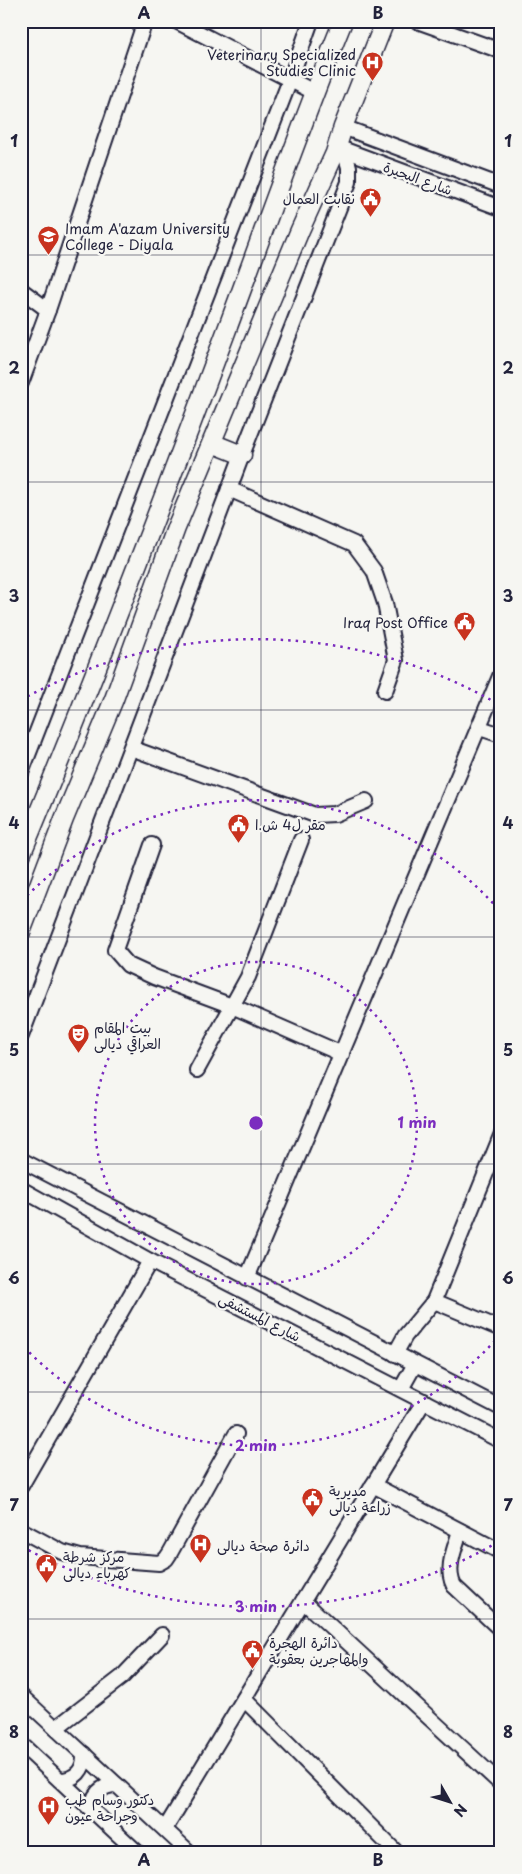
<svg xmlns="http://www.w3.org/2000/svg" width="522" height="1874" viewBox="0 0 522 1874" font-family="'Playpen Sans','Playpen Sans Arabic',sans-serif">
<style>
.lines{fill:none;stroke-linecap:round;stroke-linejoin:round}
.minor-casing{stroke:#22223b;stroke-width:18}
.major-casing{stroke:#22223b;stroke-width:21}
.minor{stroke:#f6f6f2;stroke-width:14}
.major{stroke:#f6f6f2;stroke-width:18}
.grid{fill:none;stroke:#22223b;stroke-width:1;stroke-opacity:0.55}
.ring{fill:none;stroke:#7b2cbf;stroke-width:2.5;stroke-dasharray:2.5 5}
.labels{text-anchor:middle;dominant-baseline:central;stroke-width:4.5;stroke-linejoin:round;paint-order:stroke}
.poi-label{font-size:14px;fill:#22223b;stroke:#f6f6f2;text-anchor:start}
.street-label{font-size:14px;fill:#22223b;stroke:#f6f6f2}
.centre{fill:#7b2cbf;stroke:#f6f6f2;stroke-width:2.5}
.ring-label{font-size:15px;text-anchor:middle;font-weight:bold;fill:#7b2cbf;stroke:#f6f6f2;stroke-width:4.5;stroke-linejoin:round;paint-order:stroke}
.neatline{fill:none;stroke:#22223b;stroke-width:2}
.grid-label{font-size:16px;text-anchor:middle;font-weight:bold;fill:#22223b}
</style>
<rect width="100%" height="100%" fill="#f6f6f2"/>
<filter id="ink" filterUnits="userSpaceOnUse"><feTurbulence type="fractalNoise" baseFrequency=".02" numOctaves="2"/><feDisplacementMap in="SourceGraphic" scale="10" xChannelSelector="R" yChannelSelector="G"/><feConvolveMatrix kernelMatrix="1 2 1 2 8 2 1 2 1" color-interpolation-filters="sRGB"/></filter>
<g filter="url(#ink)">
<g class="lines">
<defs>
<g id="minor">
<path d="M176,21L314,92"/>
<path d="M417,21L501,51"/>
<path d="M343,127L501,186"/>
<path d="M337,147L501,208"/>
<path d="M21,290L48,310"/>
<path d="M21,383L48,310L145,21"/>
<path d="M229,489L354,544L374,571L385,603L396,660L385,691"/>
<path d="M480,728L501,735"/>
<path d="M131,748L315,815L335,814L366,801"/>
<path d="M21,773L290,80L311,21"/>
<path d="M152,845L115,950L128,965L154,977L232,1006L342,1054"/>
<path d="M21,1036L242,455L349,182V167L346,157L335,153"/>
<path d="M197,1070L248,977L301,840"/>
<path d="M21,1160L501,1408"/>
<path d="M21,1189L150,1261L501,1441"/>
<path d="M247,1278L501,674"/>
<path d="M434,1301L501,1329"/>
<path d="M395,1354L405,1336L434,1301L501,1136"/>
<path d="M401,1389L415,1364"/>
<path d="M373,1485L501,1552"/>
<path d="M21,1486L150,1261"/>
<path d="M21,1530L62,1552L80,1557L159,1563L166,1559L170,1553L236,1434"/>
<path d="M460,1531C455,1548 445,1569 454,1586L501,1630"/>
<path d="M303,1601L501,1784"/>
<path d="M21,1696L190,1853"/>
<path d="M244,1699L397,1853"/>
<path d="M56,1728L122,1677L162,1635"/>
<path d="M21,1744L138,1853"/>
<path d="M60,1780C75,1780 85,1770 84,1754"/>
<path d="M93,1812C91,1795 101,1785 117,1785"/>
<path d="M165,1829L424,1401"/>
</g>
<g id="major">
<path d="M212,443L242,455"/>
<path d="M21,855C93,682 160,508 226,332C265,228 301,124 343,21"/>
<path d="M21,932L64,819L114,699L176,528L300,230L335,153L343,127L385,21"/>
</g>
</defs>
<use href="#minor" class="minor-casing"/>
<use href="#major" class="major-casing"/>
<use href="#minor" class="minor"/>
<use href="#major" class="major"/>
</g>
</g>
<path class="grid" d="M261,21V1853M21,255H501M21,482H501M21,710H501M21,937H501M21,1164H501M21,1392H501M21,1619H501"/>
<g class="ring">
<circle cx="256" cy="1123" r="161"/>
<path d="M500 1335A323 323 0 0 1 22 1345M22 901A323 323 0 0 1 500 911"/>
<path d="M498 1542A484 484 0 0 1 21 1546M21 700A484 484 0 0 1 498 704"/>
</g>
<defs>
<symbol id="hospital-pin" viewBox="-11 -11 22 30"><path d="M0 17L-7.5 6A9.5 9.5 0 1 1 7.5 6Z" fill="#c8321e" stroke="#f6f6f2"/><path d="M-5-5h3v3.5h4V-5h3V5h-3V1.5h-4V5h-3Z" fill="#fff"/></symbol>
<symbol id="civic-pin" viewBox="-11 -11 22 30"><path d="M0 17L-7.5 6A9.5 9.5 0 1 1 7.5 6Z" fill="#c8321e" stroke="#f6f6f2"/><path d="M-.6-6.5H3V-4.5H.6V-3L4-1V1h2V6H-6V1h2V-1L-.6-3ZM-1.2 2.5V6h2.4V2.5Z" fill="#fff"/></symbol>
<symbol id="university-pin" viewBox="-11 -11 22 30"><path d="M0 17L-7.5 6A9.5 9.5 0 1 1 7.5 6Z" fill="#c8321e" stroke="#f6f6f2"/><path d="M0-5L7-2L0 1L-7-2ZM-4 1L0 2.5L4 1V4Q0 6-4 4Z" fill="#fff"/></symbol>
<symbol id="theatre-pin" viewBox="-11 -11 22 30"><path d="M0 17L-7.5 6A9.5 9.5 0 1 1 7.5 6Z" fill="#c8321e" stroke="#f6f6f2"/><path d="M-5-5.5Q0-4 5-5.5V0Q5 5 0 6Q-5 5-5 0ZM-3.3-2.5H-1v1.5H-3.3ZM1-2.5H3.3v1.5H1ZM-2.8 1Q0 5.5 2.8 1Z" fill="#fff"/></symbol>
</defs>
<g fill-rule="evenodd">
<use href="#hospital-pin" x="360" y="50" width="25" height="34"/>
<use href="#civic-pin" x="358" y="186" width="25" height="34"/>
<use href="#university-pin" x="36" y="224" width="25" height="34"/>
<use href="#civic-pin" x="452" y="610" width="25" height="34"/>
<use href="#civic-pin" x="226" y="812" width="25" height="34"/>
<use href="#theatre-pin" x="66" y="1022" width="25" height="34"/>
<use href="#civic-pin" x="300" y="1486" width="25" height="34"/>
<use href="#hospital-pin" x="188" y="1532" width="25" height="34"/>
<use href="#civic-pin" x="34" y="1552" width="25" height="34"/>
<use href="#civic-pin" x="240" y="1638" width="25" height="34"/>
<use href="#hospital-pin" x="36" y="1794" width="25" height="34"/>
</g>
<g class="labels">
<g class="poi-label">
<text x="356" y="54" text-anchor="end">Veterinary Specialized<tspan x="356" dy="16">Studies Clinic</tspan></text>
<text x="355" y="198" text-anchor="end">نقابت العمال</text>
<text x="65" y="228">Imam A'azam University<tspan x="65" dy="16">College - Diyala</tspan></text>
<text x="448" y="622" text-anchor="end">Iraq Post Office</text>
<text x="255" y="824">مقر ل4 ش.ا</text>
<text x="94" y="1027">بيت المقام<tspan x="94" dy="16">العراقي ديالى</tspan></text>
<text x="329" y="1490">مديرية<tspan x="329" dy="16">زراعة ديالى</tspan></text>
<text x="217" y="1545">دائرة صحة ديالى</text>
<text x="63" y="1556">مركز شرطة<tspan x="63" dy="16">كهرباء ديالى</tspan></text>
<text x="269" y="1642">دائرة الهجرة<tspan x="269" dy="16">والمهاجرين بعقوبة</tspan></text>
<text x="65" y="1799">دكتور وسام طب<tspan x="65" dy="16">وجراحة عيون</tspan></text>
</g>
<g class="street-label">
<text transform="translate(418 178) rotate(20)">شارع البحيرة</text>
<text transform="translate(260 1317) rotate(27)">شارع المستشفى</text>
</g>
</g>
<circle cx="256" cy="1123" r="8" class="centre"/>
<g class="ring-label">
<text x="417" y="1128">1 min</text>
<text x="256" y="1451">2 min</text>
<text x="256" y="1612">3 min</text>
</g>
<rect width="522" height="1874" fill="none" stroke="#f6f6f2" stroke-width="55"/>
<g transform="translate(450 1802) rotate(129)" stroke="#f6f6f2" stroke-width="4" paint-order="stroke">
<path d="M0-4L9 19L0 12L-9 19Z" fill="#22223b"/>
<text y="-8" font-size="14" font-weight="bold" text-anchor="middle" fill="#22223b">N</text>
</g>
<rect x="28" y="28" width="466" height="1818" class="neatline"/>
<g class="grid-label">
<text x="144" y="19">A</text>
<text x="378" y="19">B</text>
<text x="14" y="147">1</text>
<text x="508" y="147">1</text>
<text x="14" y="374">2</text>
<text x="508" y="374">2</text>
<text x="14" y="602">3</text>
<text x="508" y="602">3</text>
<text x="14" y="829">4</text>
<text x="508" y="829">4</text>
<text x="14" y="1056">5</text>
<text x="508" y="1056">5</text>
<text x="14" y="1284">6</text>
<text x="508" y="1284">6</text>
<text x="14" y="1511">7</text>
<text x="508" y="1511">7</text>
<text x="14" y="1738">8</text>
<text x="508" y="1738">8</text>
<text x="144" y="1866">A</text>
<text x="378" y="1866">B</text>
</g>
</svg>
